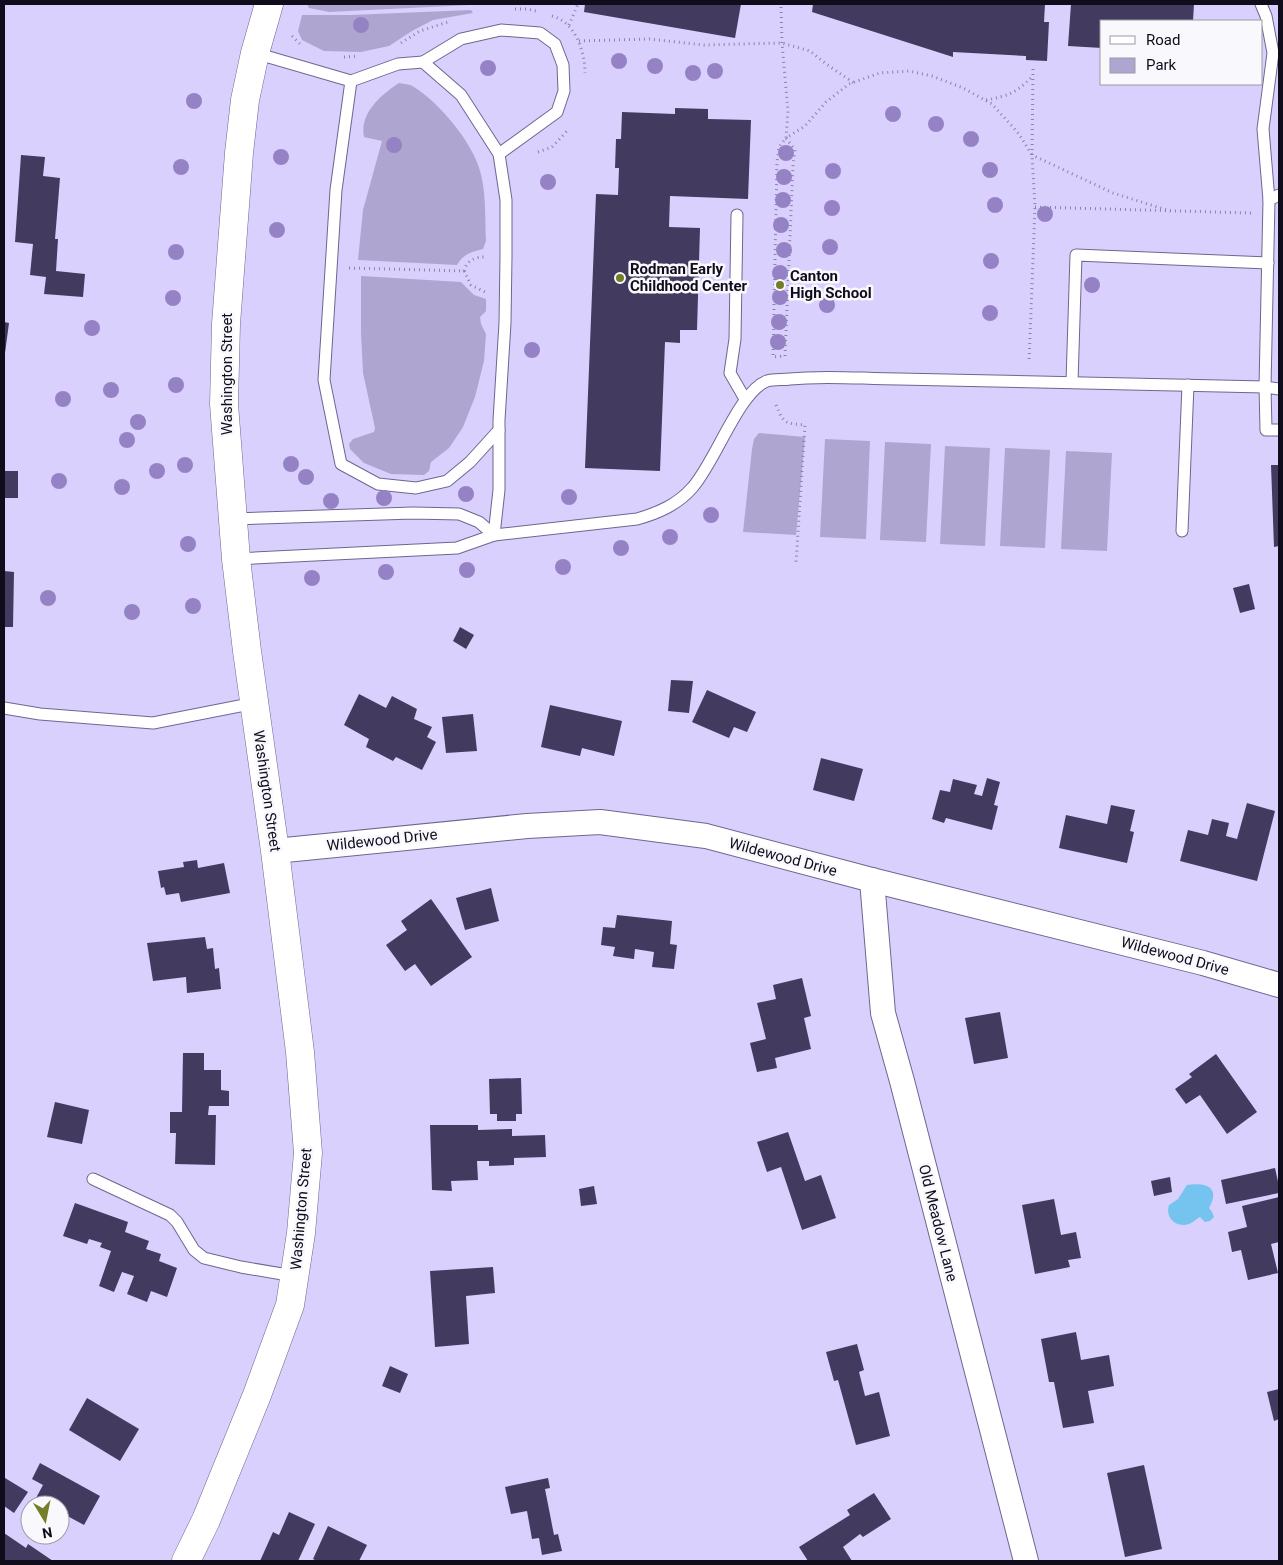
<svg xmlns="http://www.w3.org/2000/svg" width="1283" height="1565" viewBox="0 0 1283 1565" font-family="Roboto,sans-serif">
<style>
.green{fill:#afa5d1}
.water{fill:#75c3ef}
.building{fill:#433a5f}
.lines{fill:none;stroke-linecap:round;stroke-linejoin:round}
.service-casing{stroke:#6f668e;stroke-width:13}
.minor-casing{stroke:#6f668e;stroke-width:26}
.secondary-casing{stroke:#6f668e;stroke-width:29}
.path{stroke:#8b84a6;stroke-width:3;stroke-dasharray:1 4;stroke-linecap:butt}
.service{stroke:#fff;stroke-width:11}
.minor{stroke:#fff;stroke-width:24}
.secondary{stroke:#fff;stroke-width:28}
.tree{fill:#9582c4}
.poi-dot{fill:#757d28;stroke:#f9f8fd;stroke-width:2}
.labels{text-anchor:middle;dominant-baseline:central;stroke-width:5;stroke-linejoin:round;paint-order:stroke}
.poi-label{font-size:15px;font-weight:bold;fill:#100c1c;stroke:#f9f8fd;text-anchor:start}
.street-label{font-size:15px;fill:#100c1c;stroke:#f9f8fd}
</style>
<rect width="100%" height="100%" fill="#dad0fe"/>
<g class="green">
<path d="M307,4H543L470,5L329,12L309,8Z"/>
<path d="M471,10L473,13L433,20L412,31L389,46L361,52L324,51L302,40L298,31L302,15H351Z"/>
<path d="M399,83C404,84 410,84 414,87C441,104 477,147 482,179C486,199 485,221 486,241L483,249C471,252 463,254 457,265L358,260L363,210L382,141L364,137C359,113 382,94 399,83Z"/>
<path d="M361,276L461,282L474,295L486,299V311L480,317L481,324L486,334L484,361L475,397L463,427L449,448L431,462L429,471L424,475L391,474L364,463L350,449L349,444L353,439L374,432L375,428L363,373L361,333Z"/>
<path d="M759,433L805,437L796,535L743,532L752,449L754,439Z"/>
<path d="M825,439L870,441L866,539L820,537Z"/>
<path d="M885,442L931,444L926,542L880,540Z"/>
<path d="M945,446L990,448L985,546L940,544Z"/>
<path d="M1005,448L1050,450L1045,548L1000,546Z"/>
<path d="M1066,451L1112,453L1107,551L1061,549Z"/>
</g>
<path class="water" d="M1187,1185C1206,1182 1221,1187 1209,1208L1212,1212L1214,1217L1210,1221L1205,1222L1200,1217C1196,1219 1194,1222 1189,1224C1176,1228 1165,1218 1169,1205L1178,1199Z"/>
<g class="building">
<path d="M585,4H741L735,38L584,12Z"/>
<path d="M813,4H1045L1044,22H1049L1047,61L1026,60V56L953,52V57L812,12Z"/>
<path d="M1071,4H1194L1193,21H1102V48L1068,46Z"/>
<path d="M675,108L708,109V119L751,120L748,199L670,196L669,227L700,228L697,330H680V343L665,342L660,471L585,468L596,194L618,195L619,168H615L616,139H621L622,112L675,114Z"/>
<path d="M21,155L45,157L43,176L60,178L55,239H58L56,271L85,274L83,297L44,294L46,277L30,275L33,244L15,242Z"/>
<path d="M4,322L9,323L5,353H4Z"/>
<path d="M1271,465H1279V546L1274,547Z"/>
<rect x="4" y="471" width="14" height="27"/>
<path d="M4,571L14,572L13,627H4Z"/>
<path d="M1249,584L1255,609L1240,613L1233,588Z"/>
<path d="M460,627L474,635L466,649L453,641Z"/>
<path d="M671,680L693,681L689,713L668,711Z"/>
<path d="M707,690L756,712L747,732L734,727L729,738L692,722Z"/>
<path d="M359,694L386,708L392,696L417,709L414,719L432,727L427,737L436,742L422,770L396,757L393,761L366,747L369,739L344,725Z"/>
<path d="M550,705L622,721L614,756L582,748L580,756L541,747Z"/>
<path d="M473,714L477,751L446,753L442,717Z"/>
<path d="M821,758L863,769L854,801L813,790Z"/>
<path d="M987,778L1000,782L994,805L998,806L992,830L946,818L944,823L932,819L940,790L950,792L953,779L977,785L974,794L982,796Z"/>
<path d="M1247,803L1275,811L1257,881L1180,861L1188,830L1208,835L1212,819L1229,823L1226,836L1237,839Z"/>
<path d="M1111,805L1135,810L1130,831L1134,832L1127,863L1059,848L1066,815L1107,824Z"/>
<path d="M197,860L198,868L224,863L230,893L181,902L179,893L166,895L164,887L161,888L158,871L184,867L183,862Z"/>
<path d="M491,888L499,921L465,930L456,898Z"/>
<path d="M431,899L472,957L431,986L415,964L405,971L386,945L407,930L401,921Z"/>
<path d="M617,915L672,921L670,944L677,945L674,969L652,967L654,952L635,949L634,959L613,956L615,947L601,945L603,927L615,928Z"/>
<path d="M205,937L207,949L213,948L215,969L219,968L221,989L187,993L186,977L153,981L147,943Z"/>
<path d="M802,978L811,1016L804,1018L811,1049L775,1058L777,1068L757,1072L750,1043L766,1039L757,1003L776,999L773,985Z"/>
<path d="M1000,1012L1008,1058L974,1064L965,1018Z"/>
<path d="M183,1053H204V1070H221V1090L229,1091V1106H209L208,1115H216L215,1165L175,1164L176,1133H170V1112H182Z"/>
<path d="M1216,1054L1257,1112L1227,1134L1200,1095L1186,1104L1175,1089L1192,1077L1189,1074Z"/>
<path d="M521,1078L522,1114H516V1121H497V1114H490L489,1079Z"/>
<path d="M55,1102L89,1110L82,1144L47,1137Z"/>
<path d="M430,1125H478V1130L512,1129V1136L545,1135L546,1157L514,1158V1165L489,1166V1161H477L478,1180L451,1181L452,1191L432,1190Z"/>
<path d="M788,1132L805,1181L821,1175L836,1218L802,1230L781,1167L767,1172L757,1142Z"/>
<path d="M1275,1168L1279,1186V1193L1226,1204L1221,1180Z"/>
<path d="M1170,1177L1172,1192L1154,1196L1151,1181Z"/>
<path d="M594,1186L597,1204L581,1206L579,1189Z"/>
<path d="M1279,1197V1242L1271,1244L1278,1273L1248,1280L1241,1250L1232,1252L1228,1232L1247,1227L1242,1206Z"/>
<path d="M1054,1199L1061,1235L1076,1232L1081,1258L1068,1260L1070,1267L1035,1274L1022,1205Z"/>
<path d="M75,1203L128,1222L125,1232L149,1241L146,1249L161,1254L159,1261L177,1268L167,1297L151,1291L147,1302L127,1294L134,1276L122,1272L114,1292L99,1286L111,1251L100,1247L102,1243L89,1239L87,1244L63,1236Z"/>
<path d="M493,1267L495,1293L466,1296L469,1344L435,1347L430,1271Z"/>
<path d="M1076,1332L1081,1360L1109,1355L1114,1386L1088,1391L1094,1423L1063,1428L1054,1382H1049L1041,1339Z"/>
<path d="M857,1344L864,1370L859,1372L865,1396L879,1392L890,1436L856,1445L838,1380L834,1381L826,1352Z"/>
<path d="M390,1366L408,1374L400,1393L382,1386Z"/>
<path d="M1279,1389V1419L1274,1421L1267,1392Z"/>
<path d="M87,1398L139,1429L120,1461L69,1430Z"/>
<path d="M40,1463L100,1496L84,1525L60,1512V1505H48L36,1498L43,1485L32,1479Z"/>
<path d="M1144,1465L1162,1549L1125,1557L1107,1473Z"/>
<path d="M5,1478L28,1492L14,1513L4,1506V1481Z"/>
<path d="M548,1478L550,1488L545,1489L554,1535L558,1534L562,1551L542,1555L539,1538L532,1539L527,1511L511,1514L505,1487Z"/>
<path d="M874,1493L891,1519L863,1537L860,1534L843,1547L852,1561H808L799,1547L850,1515L847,1510Z"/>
<path d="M289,1512L315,1524L298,1561H260L273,1532L279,1535Z"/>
<path d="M328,1526L367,1545L359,1561H317L313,1559Z"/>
<path d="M4,1533L26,1548L28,1544L53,1561H4Z"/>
</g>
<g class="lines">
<defs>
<g id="service">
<path d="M1261,4L1266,16L1273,53L1263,129L1269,200"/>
<path d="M255,53L351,81L398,64L423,62L461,95L499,154L506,200V256L505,323L499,420V490L494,535"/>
<path d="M423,62L461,39L501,30L540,33L555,44L563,65L564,91L557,112L499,154"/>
<path d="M351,81L336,190L324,380L341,464L378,484L416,488L447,481L470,462L499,430"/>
<path d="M737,215L735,339L730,373L745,399"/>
<path d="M1072,382L1076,255L1268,263"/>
<path d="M1279,389L1265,387L1266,430H1279"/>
<path d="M233,519L413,513L459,514L479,522L494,535"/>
<path d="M1182,531L1188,385"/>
<path d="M236,559L457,548L494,535L637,519C658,513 677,505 692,488C715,463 739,391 767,381C774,379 783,380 790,379C826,375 863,379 899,379C1021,381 1143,384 1265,387L1269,200L1279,195"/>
<path d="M4,708L40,714L153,723L255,703"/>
<path d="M93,1179L170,1215L177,1222L194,1250L204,1258L241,1267L294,1276"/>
</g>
<g id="minor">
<path d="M275,851L527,826L600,822L706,836L872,880L1203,963L1279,985"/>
<path d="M872,880L883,1013L902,1081L1026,1561"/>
</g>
<path id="secondary" d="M186,1561L206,1520L257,1395L290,1305L301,1233L308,1153L300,1052L275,851L247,651L236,559L224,404L226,324L239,153L245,100L255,53L269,4"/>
</defs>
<use href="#service" class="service-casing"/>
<use href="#minor" class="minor-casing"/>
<use href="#secondary" class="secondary-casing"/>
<g class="path">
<path d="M781,7L782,43L788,111L786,138L779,147L777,162L773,357L785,356L793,165L795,150L786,138L805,126L826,102L849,84L880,73L909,71L932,76L963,88L992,104L1019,134L1032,155L1035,207L1029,363"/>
<path d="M515,9H527L536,11"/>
<path d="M552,16C575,22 585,51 585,73"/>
<path d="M569,25L578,4"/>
<path d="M292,36L300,44"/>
<path d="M579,41L649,39L704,45L782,43L810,51L826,64L854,83"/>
<path d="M401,43L420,31L448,22"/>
<path d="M344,57L358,56"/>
<path d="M1033,69L1032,155L1113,193L1170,211"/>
<path d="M986,100C1008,96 1016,93 1032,77"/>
<path d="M538,152L552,147L567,131"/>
<path d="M1035,207L1251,213"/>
<path d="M349,268L464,271C467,260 475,257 486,257"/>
<path d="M464,271L471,285L485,292"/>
<path d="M776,405C784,425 786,423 805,425L796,563"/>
</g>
<use href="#service" class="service"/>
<use href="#minor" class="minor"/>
<use href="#secondary" class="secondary"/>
</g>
<g class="tree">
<circle cx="361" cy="25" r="8"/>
<circle cx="619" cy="61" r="8"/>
<circle cx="655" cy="66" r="8"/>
<circle cx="488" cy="68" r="8"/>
<circle cx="715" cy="71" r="8"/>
<circle cx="693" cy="73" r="8"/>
<circle cx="194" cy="101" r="8"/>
<circle cx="893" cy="114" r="8"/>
<circle cx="936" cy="124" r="8"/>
<circle cx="971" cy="139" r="8"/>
<circle cx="394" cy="145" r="8"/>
<circle cx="786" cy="153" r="8"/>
<circle cx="281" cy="157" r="8"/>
<circle cx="181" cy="167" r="8"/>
<circle cx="990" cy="170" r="8"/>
<circle cx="833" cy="171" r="8"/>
<circle cx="784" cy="177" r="8"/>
<circle cx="548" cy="182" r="8"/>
<circle cx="783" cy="200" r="8"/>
<circle cx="995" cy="205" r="8"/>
<circle cx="832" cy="208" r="8"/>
<circle cx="1045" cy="214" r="8"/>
<circle cx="781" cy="225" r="8"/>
<circle cx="277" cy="230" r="8"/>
<circle cx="830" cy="247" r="8"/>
<circle cx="784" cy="250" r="8"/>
<circle cx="176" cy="252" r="8"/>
<circle cx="991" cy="261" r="8"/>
<circle cx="780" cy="273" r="8"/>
<circle cx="1092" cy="285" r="8"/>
<circle cx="780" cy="297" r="8"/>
<circle cx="173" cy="298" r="8"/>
<circle cx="827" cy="305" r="8"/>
<circle cx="990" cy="313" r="8"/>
<circle cx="779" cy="322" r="8"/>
<circle cx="92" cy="328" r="8"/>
<circle cx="778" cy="342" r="8"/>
<circle cx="532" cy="350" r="8"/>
<circle cx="176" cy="385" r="8"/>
<circle cx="111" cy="390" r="8"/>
<circle cx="63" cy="399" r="8"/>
<circle cx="138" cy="422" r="8"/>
<circle cx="127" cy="440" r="8"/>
<circle cx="291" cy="464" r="8"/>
<circle cx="185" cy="465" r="8"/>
<circle cx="157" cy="471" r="8"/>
<circle cx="306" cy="477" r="8"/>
<circle cx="59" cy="481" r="8"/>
<circle cx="122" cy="487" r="8"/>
<circle cx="466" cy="494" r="8"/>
<circle cx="569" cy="497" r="8"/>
<circle cx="384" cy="498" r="8"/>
<circle cx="331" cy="501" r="8"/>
<circle cx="711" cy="515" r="8"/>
<circle cx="670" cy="537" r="8"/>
<circle cx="188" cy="544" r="8"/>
<circle cx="621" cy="548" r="8"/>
<circle cx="563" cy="567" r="8"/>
<circle cx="467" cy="570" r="8"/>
<circle cx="386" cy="572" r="8"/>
<circle cx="312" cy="578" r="8"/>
<circle cx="48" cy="598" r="8"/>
<circle cx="193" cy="606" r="8"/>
<circle cx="132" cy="612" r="8"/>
</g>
<g class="poi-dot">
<circle cx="620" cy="278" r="5"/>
<circle cx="780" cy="285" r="5"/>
</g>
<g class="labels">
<g class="poi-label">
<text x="630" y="269">Rodman Early<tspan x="630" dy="17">Childhood Center</tspan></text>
<text x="790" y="276">Canton<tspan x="790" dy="17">High School</tspan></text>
</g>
<g class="street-label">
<text transform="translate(227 374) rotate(-90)">Washington Street</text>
<text transform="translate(267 791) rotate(82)">Washington Street</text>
<text transform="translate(382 840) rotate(-6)">Wildewood Drive</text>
<text transform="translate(783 857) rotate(15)">Wildewood Drive</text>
<text transform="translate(1175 956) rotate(15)">Wildewood Drive</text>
<text transform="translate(301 1209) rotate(-85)">Washington Street</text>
<text transform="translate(938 1223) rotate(76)">Old Meadow Lane</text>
</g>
</g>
<rect width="1283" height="1565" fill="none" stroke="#100c1c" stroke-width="10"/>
<rect x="1100" y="20" width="162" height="65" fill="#f9f8fd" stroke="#9c9aa3"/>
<rect x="1110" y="36" width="25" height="8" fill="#ffffff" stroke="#9c9aa3"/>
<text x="1146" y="45" font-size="15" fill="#100c1c">Road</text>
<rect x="1110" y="58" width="25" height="15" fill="#afa5d1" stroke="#9c9aa3"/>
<text x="1146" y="70" font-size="15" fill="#100c1c">Park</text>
<g transform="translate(45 1520) rotate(170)"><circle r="24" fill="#f9f8fd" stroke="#9c9aa3"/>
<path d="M0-4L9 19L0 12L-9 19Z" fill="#757d28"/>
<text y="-8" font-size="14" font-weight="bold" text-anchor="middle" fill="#100c1c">N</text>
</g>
</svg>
